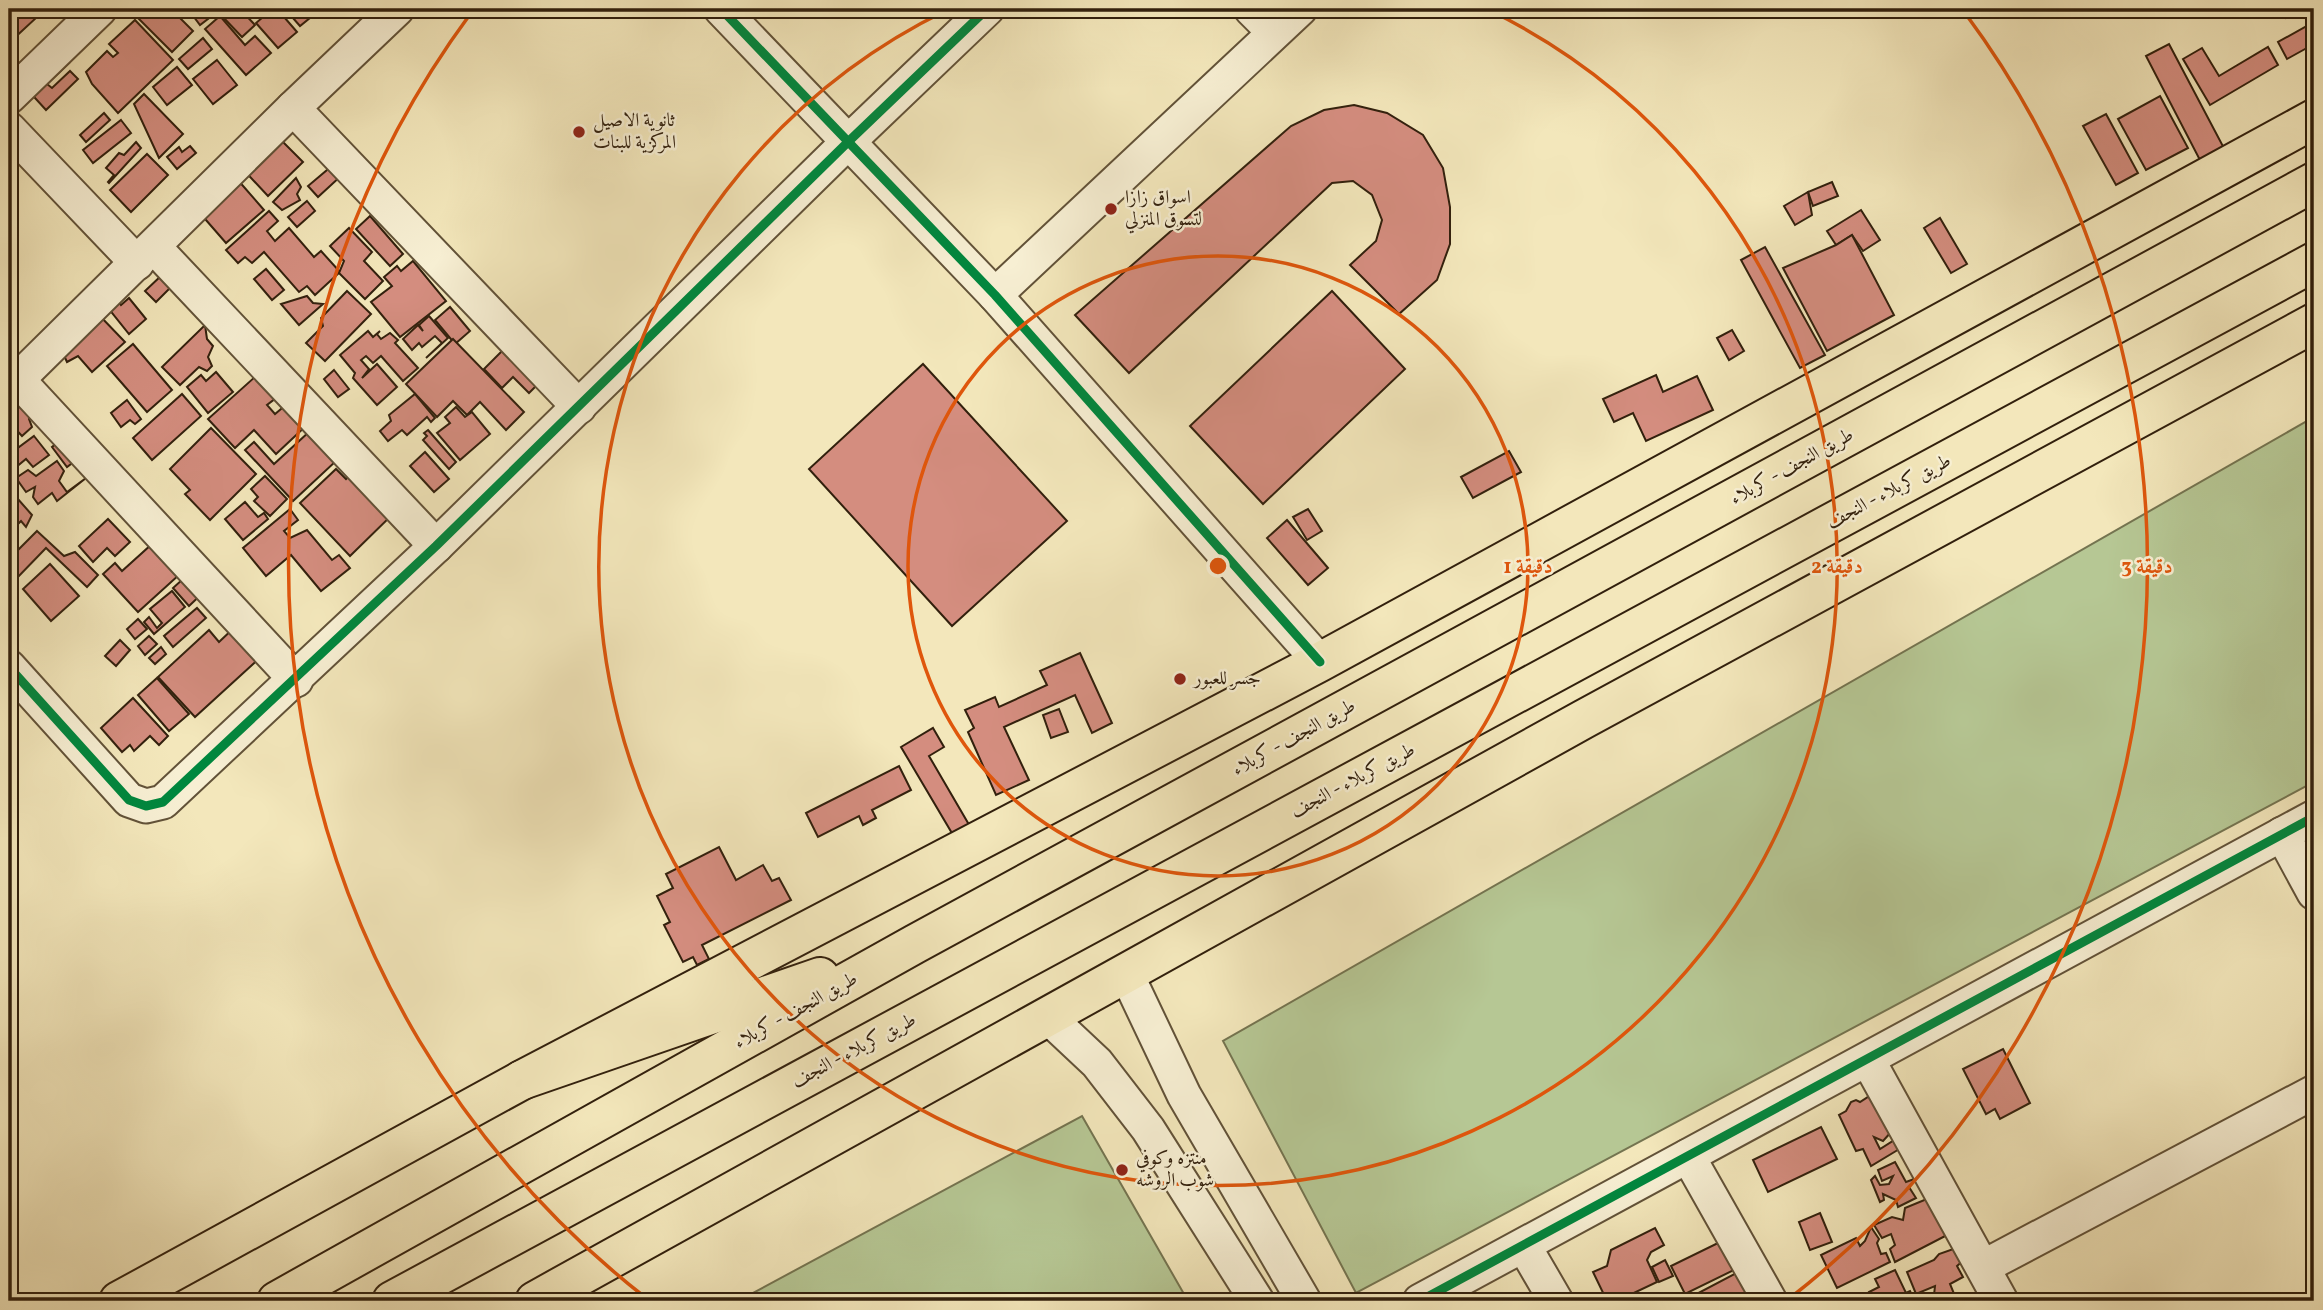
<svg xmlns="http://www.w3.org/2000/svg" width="2323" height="1310" viewBox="0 0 2323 1310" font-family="Vollkorn,Amiri,serif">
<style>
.green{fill:#b6c794;stroke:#747450;stroke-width:2}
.building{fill:#d48d7f;stroke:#32200d;stroke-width:2}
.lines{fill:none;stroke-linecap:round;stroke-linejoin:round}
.minor-casing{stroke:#625238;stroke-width:37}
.major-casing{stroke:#32200d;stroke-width:42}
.highway-casing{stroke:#32200d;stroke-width:42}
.minor{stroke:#f7efd3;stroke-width:33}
.major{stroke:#f3e7bb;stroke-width:38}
.highway{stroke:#f3e7bb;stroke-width:38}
.cycleway-casing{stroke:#f7efd3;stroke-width:13}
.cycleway{stroke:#00873e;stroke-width:9}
.ring{fill:none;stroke:#df560c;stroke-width:3.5}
.poi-dot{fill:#8f2418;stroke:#f7efd3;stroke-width:2.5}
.labels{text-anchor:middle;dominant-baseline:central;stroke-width:5;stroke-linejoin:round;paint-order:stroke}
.poi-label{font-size:19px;fill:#32200d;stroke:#f7efd3;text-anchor:start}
.street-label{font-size:19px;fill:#32200d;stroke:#f7efd3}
.centre{fill:#df560c;stroke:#f7efd3;stroke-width:3.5}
.ring-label{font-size:21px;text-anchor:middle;font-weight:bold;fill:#df560c;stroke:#f7efd3;stroke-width:5;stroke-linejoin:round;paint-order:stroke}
</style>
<rect width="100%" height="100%" fill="#f3e7bb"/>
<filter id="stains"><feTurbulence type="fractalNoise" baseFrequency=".00286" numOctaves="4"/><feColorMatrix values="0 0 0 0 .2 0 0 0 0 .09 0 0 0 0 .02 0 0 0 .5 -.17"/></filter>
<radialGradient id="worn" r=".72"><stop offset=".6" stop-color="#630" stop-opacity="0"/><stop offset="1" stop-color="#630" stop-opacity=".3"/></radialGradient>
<g class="green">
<path d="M2314,417V782L1356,1293L1223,1041Z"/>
<path d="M1082,1116L1188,1301H738Z"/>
</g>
<g class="building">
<path d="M9,9H40L36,18L11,41L9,39Z"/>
<path d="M149,9H171L193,31L172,52L139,19Z"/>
<path d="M188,9H221L200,25Z"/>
<path d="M228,9H240L255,25L242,37L221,15Z"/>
<path d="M285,9H321L300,26Z"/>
<path d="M2280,9H2301L2286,18Z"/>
<path d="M278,10L297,32L278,48L256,23L270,11L273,15Z"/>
<path d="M220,16L245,45L255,36L271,53L246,75L205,29Z"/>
<path d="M135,20L173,60L118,113L92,84L86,72L107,51L113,57L118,53L109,44Z"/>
<path d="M2314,22V44L2287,59L2278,42Z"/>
<path d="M203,38L212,49L188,69L179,59Z"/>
<path d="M2169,44L2226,152L2202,164L2146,56Z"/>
<path d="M2268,47L2278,65L2210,105L2183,59L2202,48L2219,76Z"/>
<path d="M60,54L69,63L47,84L52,88L70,71L78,79L46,110L25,87Z"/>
<path d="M217,60L237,85L213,104L193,79Z"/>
<path d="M177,67L192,85L167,105L153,87Z"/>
<path d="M144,94L183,134L159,158L134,104Z"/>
<path d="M2160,96L2188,148L2146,170L2118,119Z"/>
<path d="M1354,105L1387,113L1423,135L1443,168L1450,207V244L1437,280L1399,314L1350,265L1376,241L1382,220L1372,195L1353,181L1332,183L1129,373L1075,315L1291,126L1324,110Z"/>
<path d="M104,113L110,120L86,142L80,135Z"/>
<path d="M2106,114L2138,173L2116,185L2083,126Z"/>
<path d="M121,120L131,133L93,163L83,150Z"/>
<path d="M273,132L303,162L268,196L239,165Z"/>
<path d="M136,142L141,148L109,183L108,182L114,175L106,168L119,153L124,155Z"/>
<path d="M190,146L196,153L177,169L167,157L179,147L182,152Z"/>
<path d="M147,154L168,175L131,212L110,190Z"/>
<path d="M333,165L342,175L318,197L308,186Z"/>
<path d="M296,178L301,187L297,194L300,200L282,210L273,202Z"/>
<path d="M237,179L264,210L226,243L199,212Z"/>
<path d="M1832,182L1838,196L1813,206L1808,192Z"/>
<path d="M1808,192L1812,215L1795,225L1784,206Z"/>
<path d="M307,201L315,211L297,227L288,217Z"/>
<path d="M1861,210L1880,240L1863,251L1852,235L1836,245L1827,231Z"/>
<path d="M269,211L278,221L267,231L275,241L289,228L314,257L321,251L340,272L315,295L307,286L299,292L264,252L252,263L245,257L238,263L226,250Z"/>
<path d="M370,216L403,254L390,266L356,229Z"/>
<path d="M1940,218L1967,264L1951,273L1924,228Z"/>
<path d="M349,228L372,252L364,261L383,281L365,299L339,273L344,261L330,246Z"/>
<path d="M1852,235L1894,315L1827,351L1783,268L1836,245Z"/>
<path d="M1765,247L1825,355L1800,368L1741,260Z"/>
<path d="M413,261L446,301L400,337L371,302L392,286L384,277L397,266L401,271Z"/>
<path d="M266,269L284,290L272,300L254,279Z"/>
<path d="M163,274L173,285L156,302L145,291Z"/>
<path d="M347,291L371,314L325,361L306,343L323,326L321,318Z"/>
<path d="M1332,291L1405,369L1263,504L1190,426Z"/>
<path d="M114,296L121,305L129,298L146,319L129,334L105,304Z"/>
<path d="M307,296L313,303L323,304L299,325L281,304Z"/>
<path d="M450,307L470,331L455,344L435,320Z"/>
<path d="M99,315L125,342L92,372L78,356L67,362L61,349Z"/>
<path d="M429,316L448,338L426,358L442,343L435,336L422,347L419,343L412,350L403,339L418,325L423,331L419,325Z"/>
<path d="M205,325L207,339L213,346L208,357L212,366L207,371L199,367L180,385L162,367Z"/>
<path d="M1732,330L1744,351L1729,360L1717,338Z"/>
<path d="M368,331L373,337L380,331L377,334L381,339L390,333L398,340L395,343L418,368L403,381L381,356L373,363L366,356L361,360L369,369L362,378L377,364L397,387L377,405L353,378L355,373L340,355Z"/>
<path d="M453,339L524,412L506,430L480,402L467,415L453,401L437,417L406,384Z"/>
<path d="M133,344L172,390L147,412L107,366Z"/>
<path d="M509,344L543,379L529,393L513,377L502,388L484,369Z"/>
<path d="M923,364L1067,521L952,626L809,469Z"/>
<path d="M334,370L349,389L338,397L324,379Z"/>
<path d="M216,372L233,392L208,413L187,387L201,375L206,381Z"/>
<path d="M1656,375L1663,392L1697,376L1713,410L1646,441L1633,413L1614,422L1603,399Z"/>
<path d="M256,376L276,398L267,405L275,414L288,403L308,424L276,454L254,430L235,448L208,419Z"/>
<path d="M182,394L201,416L152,460L133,438Z"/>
<path d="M415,394L435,418L431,422L427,417L407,435L402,430L388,441L380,431L391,421L389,415Z"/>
<path d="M9,400L38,410L29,419L32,427L22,436L9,422Z"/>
<path d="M127,400L141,419L135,424L130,420L121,427L111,413Z"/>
<path d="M456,407L465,417L472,412L490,434L460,460L437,433L450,423L445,417Z"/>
<path d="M211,428L256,474L210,520L185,494L190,490L170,469Z"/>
<path d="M428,430L456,462L449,469L423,440L427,436L424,433Z"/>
<path d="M310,431L336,461L293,501L245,450L254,442L274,464Z"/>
<path d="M34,436L49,455L33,467L26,459L9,473L11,450L9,442L13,439L19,447Z"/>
<path d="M65,437L80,457L67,467L52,447Z"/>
<path d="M1509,451L1521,472L1473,498L1461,477Z"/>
<path d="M425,452L449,479L434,492L410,466Z"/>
<path d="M57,461L64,471L59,481L67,492L86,478L57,501L52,493L38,504L33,497L35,487L26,492L16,478L28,470L36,476Z"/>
<path d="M336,469L346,479L356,469L396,511L350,556L300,503Z"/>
<path d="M265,476L287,499L270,516L254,501L258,497L251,489Z"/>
<path d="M17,498L32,515L26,527L21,521L14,528L9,518L11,503Z"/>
<path d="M245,502L258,517L264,513L268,519L243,540L225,519Z"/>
<path d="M290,509L298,520L284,531L290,538L307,530L332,560L339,555L350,568L321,591L291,555L266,576L243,548Z"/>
<path d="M1308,509L1322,531L1307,540L1293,517Z"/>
<path d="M108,519L130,542L115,556L107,548L93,562L79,546Z"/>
<path d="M1287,520L1328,568L1308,585L1267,538Z"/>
<path d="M37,531L64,556L75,552L98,575L87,587L46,548L16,579L9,571V545L11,543L18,550Z"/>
<path d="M152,544L180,574L138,612L103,574L115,563L122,571Z"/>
<path d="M50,564L79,596L51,621L23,589Z"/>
<path d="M193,570L209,587L189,606L173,588Z"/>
<path d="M172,591L185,607L154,634L144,622L149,617L157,628L162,623L150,609Z"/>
<path d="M197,608L206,618L173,647L164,636Z"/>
<path d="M138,619L147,629L135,639L127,629Z"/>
<path d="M237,625L263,655L195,717L158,677L209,630L219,642Z"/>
<path d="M149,636L157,644L145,655L138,646Z"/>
<path d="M120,640L130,650L116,666L105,656Z"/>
<path d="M161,647L166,654L155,664L149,658Z"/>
<path d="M1080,653L1112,723L1092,733L1075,695L1004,727L1029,780L996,795L968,732L974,728L965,710L995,697L999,707L1047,685L1040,671Z"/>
<path d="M157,678L189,714L169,731L138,695Z"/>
<path d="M133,698L168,736L159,745L150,736L134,751L130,745L122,752L101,728Z"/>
<path d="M1059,709L1068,732L1051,738L1043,715Z"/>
<path d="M933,728L944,747L929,756L975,835L959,845L901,747Z"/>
<path d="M899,766L911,790L872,810L876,818L863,825L859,816L818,837L806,813Z"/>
<path d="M719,847L736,880L763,865L772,881L779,878L791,900L702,945L709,959L697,965L693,957L683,962L664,925L670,922L657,896L673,888L666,874Z"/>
<path d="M2003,1049L2030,1103L2000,1119L1995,1109L1986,1114L1963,1069Z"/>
<path d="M1871,1095L1892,1131L1883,1141L1874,1137L1880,1149L1896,1139L1901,1148L1871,1166L1863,1149L1856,1151L1839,1115L1846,1111L1851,1102L1856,1100L1860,1102Z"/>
<path d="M1821,1127L1837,1159L1768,1192L1753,1160Z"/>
<path d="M1895,1162L1906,1182L1917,1178L1909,1187L1916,1198L1898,1207L1896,1200L1883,1194L1884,1200L1880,1202L1871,1180L1875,1176L1880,1185L1889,1184L1893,1176L1882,1181L1878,1170Z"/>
<path d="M1934,1196L1951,1233L1895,1262L1890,1249L1895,1245L1891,1234L1882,1238L1874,1225L1892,1217L1903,1220L1905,1208Z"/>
<path d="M1820,1213L1832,1242L1810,1250L1799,1222Z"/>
<path d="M1871,1227L1879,1239L1877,1243L1881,1254L1886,1253L1890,1262L1837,1288L1821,1255L1856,1238L1860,1246L1865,1241Z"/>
<path d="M1655,1228L1664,1245L1651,1252L1647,1260L1657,1282L1617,1301H1607L1593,1272L1607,1266L1611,1250Z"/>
<path d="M1720,1242L1742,1266L1685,1294L1671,1266Z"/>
<path d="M1959,1247L1964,1260L1957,1266L1963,1277L1950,1284L1957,1301H1920L1934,1295L1935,1286L1916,1294L1907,1272L1934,1260L1939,1254Z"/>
<path d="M1665,1260L1673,1276L1659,1282L1652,1267Z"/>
<path d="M1746,1268L1764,1301H1686L1685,1300Z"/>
<path d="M1895,1270L1906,1293L1910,1291L1915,1301H1873L1869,1292L1879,1287L1875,1279Z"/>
</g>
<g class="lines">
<defs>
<g id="minor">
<path d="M721,9L995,295L1320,662"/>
<path d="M1251,9L1274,32"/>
<path d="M9,97L100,9"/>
<path d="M293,108L579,407"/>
<path d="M9,129L137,263"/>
<path d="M154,247L436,546"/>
<path d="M995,295L1300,9"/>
<path d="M18,380L296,680"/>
<path d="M9,388L293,108L397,9"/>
<path d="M9,667L129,800L146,806L163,802L436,546L848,142L987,9"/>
<path d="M2282,834L2314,893"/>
<path d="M1126,973L1184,1095L1304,1301"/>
<path d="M1048,1017L1097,1063L1148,1129L1257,1301"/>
<path d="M1868,1060L2001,1301"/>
<path d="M1688,1156L1770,1301"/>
<path d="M1524,1246L1556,1301"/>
<path d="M1983,1267L2314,1092"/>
<path d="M1420,1301L2314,817"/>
</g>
<g id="major">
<path d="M119,1301L522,1080L1320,662L2314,119"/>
<path d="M535,1301L1584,719L2314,323"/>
</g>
<g id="highway">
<path d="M522,1080L820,977"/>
<path d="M277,1301L915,944L2314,182"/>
<path d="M392,1301L2314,262"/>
</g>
</defs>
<use href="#minor" class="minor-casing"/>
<use href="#major" class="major-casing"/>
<use href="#highway" class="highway-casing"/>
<use href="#minor" class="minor"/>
<use href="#major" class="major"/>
<use href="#highway" class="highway"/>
<defs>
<g id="cycleway">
<path d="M721,9L995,295L1320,662"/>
<path d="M9,667L129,800L146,806L163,802L436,546L848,142L987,9"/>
<path d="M1420,1301L2314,817"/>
</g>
</defs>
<use href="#cycleway" class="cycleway-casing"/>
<use href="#cycleway" class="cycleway"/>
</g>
<g class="ring">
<circle cx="1218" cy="566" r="310"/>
<path d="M1489 10A619 619 0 1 1 947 10"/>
<path d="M646 1298A929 929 0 0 1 471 13M1965 13A929 929 0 0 1 1790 1298"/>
</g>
<g class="poi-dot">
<circle cx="579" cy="132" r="7"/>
<circle cx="1111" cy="209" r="7"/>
<circle cx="1180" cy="679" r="7"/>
<circle cx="1122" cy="1170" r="7"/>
</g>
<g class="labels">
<g class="poi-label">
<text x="593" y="121">ثانوية الاصيل<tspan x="593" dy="22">المركزية للبنات</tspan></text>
<text x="1125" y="198">اسواق زازا<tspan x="1125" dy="22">لتسوق المنزلي</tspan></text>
<text x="1194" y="679">جسر للعبور</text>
<text x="1136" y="1159">منتزه وكوفي<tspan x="1136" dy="22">شوب الروشه</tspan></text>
</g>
<g class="street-label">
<text transform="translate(1792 467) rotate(-29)">طريق النجف - کربلاء</text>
<text transform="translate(1889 492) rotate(-28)">طريق کربلاء - النجف</text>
<text transform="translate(1294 738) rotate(-29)">طريق النجف - کربلاء</text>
<text transform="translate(1353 781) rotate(-28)">طريق کربلاء - النجف</text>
<text transform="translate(796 1011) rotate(-29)">طريق النجف - کربلاء</text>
<text transform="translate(854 1051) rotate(-28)">طريق کربلاء - النجف</text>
</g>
</g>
<circle cx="1218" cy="566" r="10" class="centre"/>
<g class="ring-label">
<text x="1528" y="573">1 دقيقة</text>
<text x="1837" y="573">2 دقيقة</text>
<text x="2147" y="573">3 دقيقة</text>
</g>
<rect width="2323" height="1310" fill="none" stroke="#f3e7bb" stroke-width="35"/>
<rect x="10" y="10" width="2302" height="1289" fill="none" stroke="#32200d" stroke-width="3.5"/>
<rect x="18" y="18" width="2288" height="1275" fill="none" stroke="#32200d" stroke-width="2"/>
<rect width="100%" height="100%" filter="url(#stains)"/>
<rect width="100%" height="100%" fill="url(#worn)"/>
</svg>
